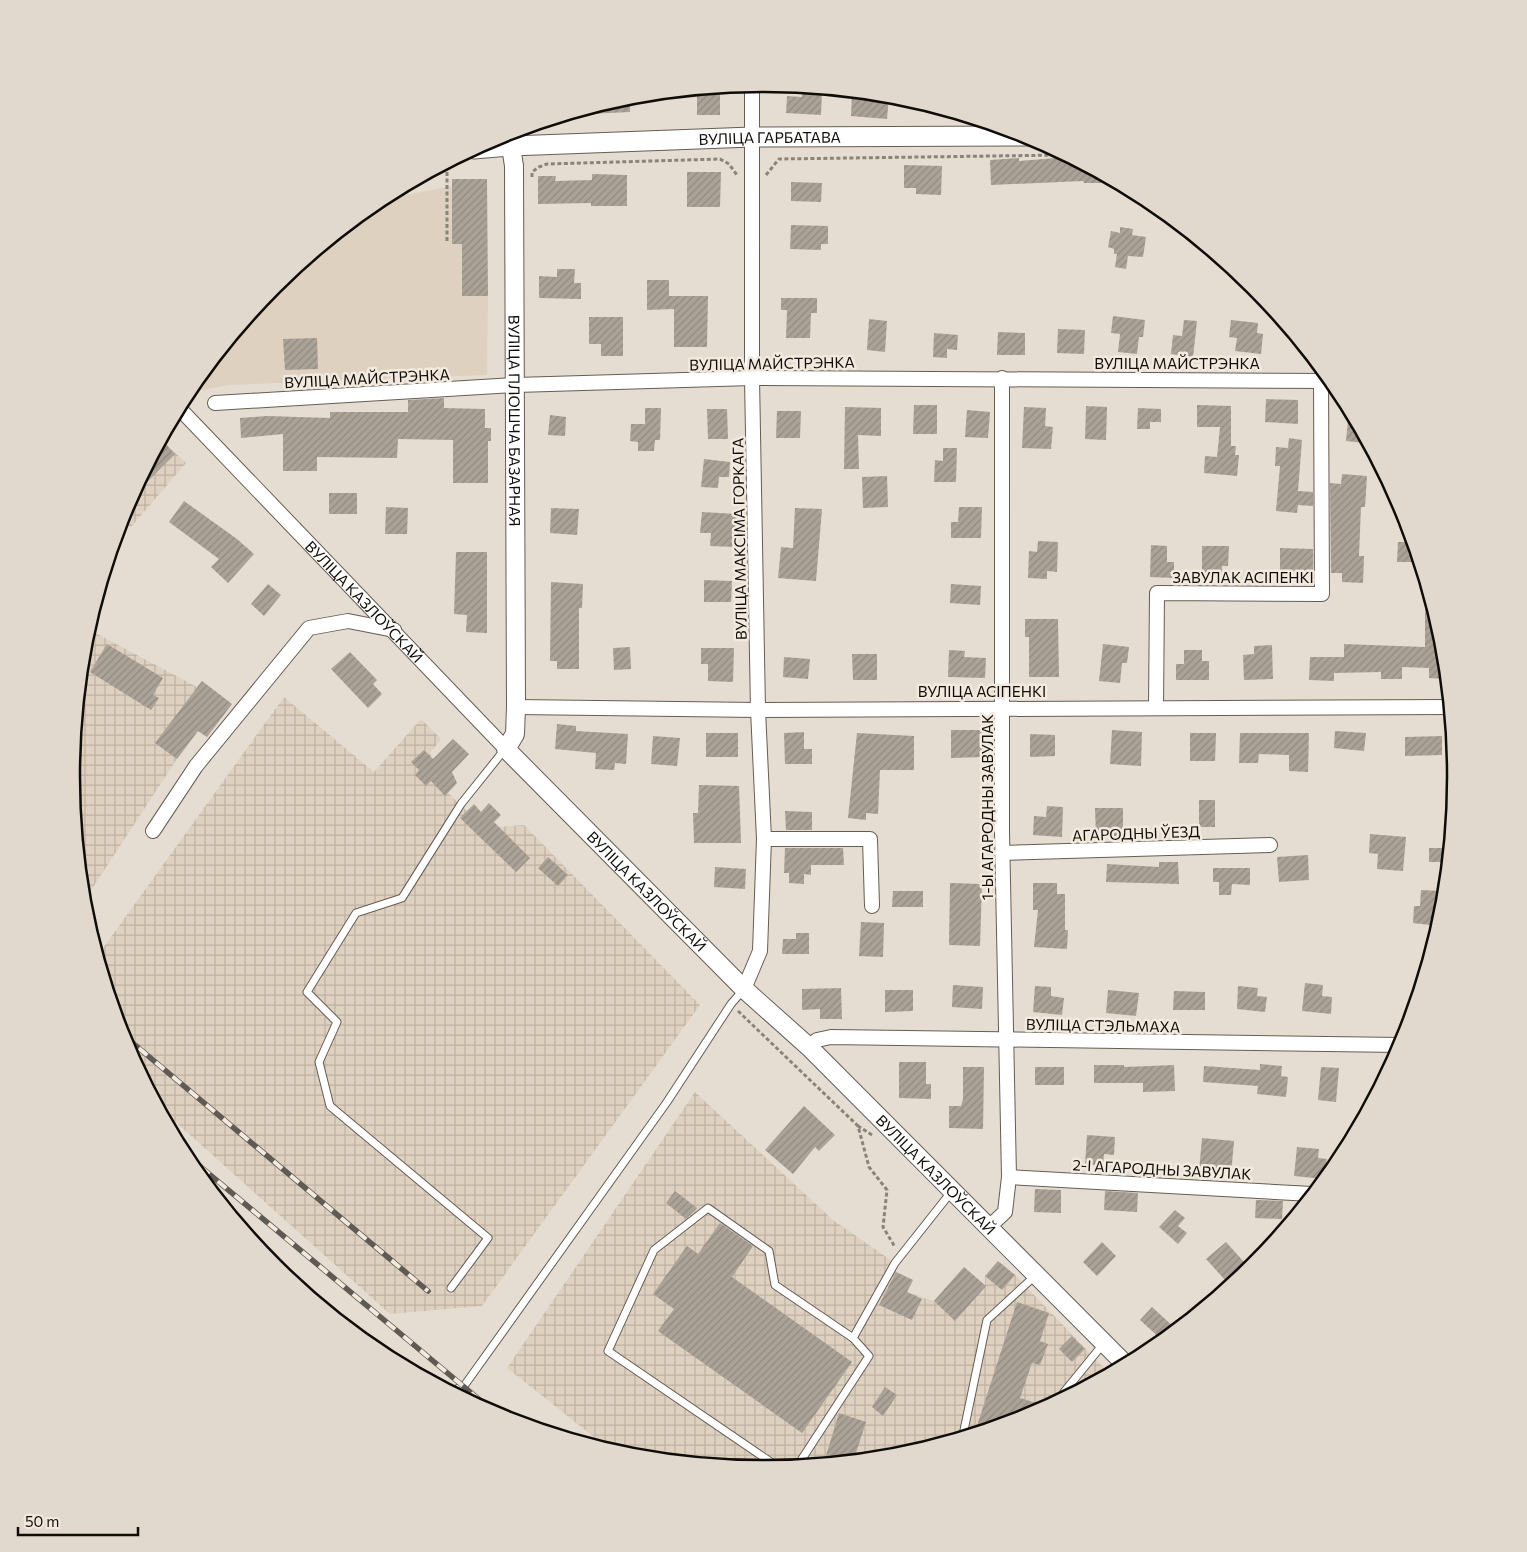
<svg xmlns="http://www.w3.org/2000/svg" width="1527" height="1552" viewBox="0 0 1527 1552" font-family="Commissioner,sans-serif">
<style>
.built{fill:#dfd1c0}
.industrial{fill:url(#industrial-grid)}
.building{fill:url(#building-hatch)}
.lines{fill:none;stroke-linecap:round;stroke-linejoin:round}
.service-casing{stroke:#655d54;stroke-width:9}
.minor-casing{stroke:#655d54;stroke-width:16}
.tertiary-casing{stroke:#655d54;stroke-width:20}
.secondary-casing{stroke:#655d54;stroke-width:21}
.path{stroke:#89837b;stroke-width:3;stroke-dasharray:4 2.5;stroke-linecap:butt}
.service{stroke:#fff;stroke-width:7}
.minor{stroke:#fff;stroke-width:14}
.tertiary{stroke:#fff;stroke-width:18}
.secondary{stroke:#fff;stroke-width:19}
.rail-casing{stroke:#605a54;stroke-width:5.5}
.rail{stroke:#f3eadf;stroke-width:4;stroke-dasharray:11;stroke-linecap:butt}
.labels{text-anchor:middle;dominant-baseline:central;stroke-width:5;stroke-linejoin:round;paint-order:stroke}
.street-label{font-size:15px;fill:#100d09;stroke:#f3eadf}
.rim{fill:none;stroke:#100d09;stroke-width:2.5}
</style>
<defs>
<pattern id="industrial-grid" width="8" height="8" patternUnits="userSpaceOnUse" patternTransform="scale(1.25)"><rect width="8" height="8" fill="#dfd1c0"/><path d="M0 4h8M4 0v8" fill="none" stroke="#beb2a4"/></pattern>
<pattern id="building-hatch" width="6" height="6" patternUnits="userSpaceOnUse" patternTransform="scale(1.25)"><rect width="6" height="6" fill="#aba298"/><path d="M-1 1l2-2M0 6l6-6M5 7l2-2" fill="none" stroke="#928a82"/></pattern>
</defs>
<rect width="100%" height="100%" fill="#e6ddd2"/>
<path class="built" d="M452,186V244H462V296H488L487,375L229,385L187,393L274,286L379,200Z"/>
<g class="industrial">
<path d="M162,440L186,463L131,527L121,522L124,511Z"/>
<path d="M88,629L197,687L202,681L232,704L207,737L198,731L177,759L84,901L71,776L85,641Z"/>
<path d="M284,697L374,772L421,719L441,739L430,753L448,793L467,811L498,827L524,825L700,1005L482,1306L390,1314L161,1109L124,1041L98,955Z"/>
<path d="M695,1092L833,1220L895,1263L896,1272L913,1280L907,1292L934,1301L964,1267L985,1286V1276L998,1261L1015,1275L1109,1373L1028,1416L898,1455L763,1468L628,1455L609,1449L507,1368Z"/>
</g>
<g class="building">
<path d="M720,88V115H697V90Z"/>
<path d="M802,88L822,90L821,115L786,113L787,96L802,97Z"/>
<path d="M852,93L889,96L887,119L851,116Z"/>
<path d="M630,97V112L588,114L587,110Z"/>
<path d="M1068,157L1116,183H1084L1083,181L991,185L990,160L1019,158V161Z"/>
<path d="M904,165L942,166L941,195L916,194V188H904Z"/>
<path d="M687,172H721L720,207H687Z"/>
<path d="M592,174L627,175V206H591V203L538,204V176H556L555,181L592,180Z"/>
<path d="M452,179H487L488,296H462V244H452Z"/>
<path d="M791,182L822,183L821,202L791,201Z"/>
<path d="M791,225L828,226V244H821V250L790,249Z"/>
<path d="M1120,227L1133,229L1132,235L1146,237L1143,257L1128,256L1126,269L1115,267L1117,254H1114V249L1108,247L1111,231L1120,233Z"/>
<path d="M557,269H575L574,283H581V299L539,298V276L557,277Z"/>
<path d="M647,280H669V296H708L707,347H674V309L647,310Z"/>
<path d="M781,298H817V313H811L810,338H786L787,310H781Z"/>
<path d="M1113,316L1145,320L1143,337H1139L1137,354L1118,352L1120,334L1111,333Z"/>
<path d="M589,317H623V356H601V344H589Z"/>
<path d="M869,319L887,321L885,352L867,350Z"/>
<path d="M1184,320L1197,321L1193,357L1171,354L1173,335L1182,336Z"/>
<path d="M1231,320L1258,323L1257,333L1263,334L1261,354L1235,351L1237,338L1229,337Z"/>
<path d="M1058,329L1085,330L1084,354L1057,353Z"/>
<path d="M998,332L1025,333V355H997Z"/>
<path d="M934,333L958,335L957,350L947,349V358L933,357Z"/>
<path d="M317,338L318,369L285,370L283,339Z"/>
<path d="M444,398V408L485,409V428H491V441H488V483H453V440L398,439L397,458L317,457V471H283V434L241,438L240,418L267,416L330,418V412H408V400Z"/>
<path d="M1266,399L1298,400V424L1265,422Z"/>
<path d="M914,405H937V434H913Z"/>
<path d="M1197,405L1231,406V446H1236L1235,455H1239L1237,476L1204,473L1205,456L1217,457L1220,427H1197Z"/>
<path d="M1086,406L1107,407L1106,440L1085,439Z"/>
<path d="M845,407L881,408V436L858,435L859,469H844Z"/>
<path d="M1024,407L1046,408L1045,426L1053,427L1051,449L1022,448Z"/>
<path d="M645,408H661L660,440H655L654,451H638V442L630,441L631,424H645Z"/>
<path d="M1138,408L1161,409V422H1150V429H1137Z"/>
<path d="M707,409H727L728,439H708Z"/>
<path d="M967,410L990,412L988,438L965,437Z"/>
<path d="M1349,410L1359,429L1366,443L1346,441Z"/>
<path d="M777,411H801L800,438H776Z"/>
<path d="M550,415L566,417L565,436L548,435Z"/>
<path d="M1289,438L1302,440L1298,491L1313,492V506L1298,505L1297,513L1276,511L1280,466H1275L1276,447L1288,448Z"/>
<path d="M162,440L175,454L139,490L136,488Z"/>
<path d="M943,448H957L956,482H934L935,460L943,461Z"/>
<path d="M704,459L730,462L729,477H719L718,488L701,487Z"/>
<path d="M1342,474L1367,476L1365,507H1361L1359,556H1364L1363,583L1342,582V573H1331L1330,483L1341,484Z"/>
<path d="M887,476L888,507L863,508L862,477Z"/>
<rect x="329" y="493" width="28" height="21"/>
<path d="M184,501L237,539L254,554L228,583L211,567L219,559L169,522Z"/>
<path d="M386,507L408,508L407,534H385Z"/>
<path d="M959,507H982L981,538H951V522H958Z"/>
<path d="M551,508L579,509L577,535L550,533Z"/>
<path d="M795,508L822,509L816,581L778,578L781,547L793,548Z"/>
<path d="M702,512L737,514L735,547L710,546L711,533H700Z"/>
<path d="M1038,541L1058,542L1057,572L1047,571V579L1028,578L1029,551L1037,552Z"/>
<path d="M1398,542H1413L1419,562H1397Z"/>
<path d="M1151,545L1167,546V562H1174V578L1150,577Z"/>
<path d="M1202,546H1229L1228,566H1222V578L1202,577Z"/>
<path d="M1280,548L1313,549V572L1280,571Z"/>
<path d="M456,552H487V633L466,632L467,615L454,614Z"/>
<path d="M704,580L732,581L731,602H704Z"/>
<path d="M551,582L583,584L582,608H579V669H557V661H550Z"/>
<path d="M268,584L281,595L264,616L251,604Z"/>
<path d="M951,584L981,586L980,605L950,603Z"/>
<path d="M1425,595H1428L1442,641L1446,679L1429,678V668L1402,667V679H1381V672L1334,673V681L1309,680L1310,657H1344V644L1425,647Z"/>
<path d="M1025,619H1058L1059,677H1029V637H1025Z"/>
<path d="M107,644L163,678L153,695L159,698L151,710L90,672Z"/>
<path d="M1103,644L1129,647L1127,663H1122L1120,683L1099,681Z"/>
<path d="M1272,645L1273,679L1244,680L1243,655L1254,654V646Z"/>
<path d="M630,647L631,669L614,670L613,648Z"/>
<path d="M701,648H734L733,682L708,681V664H701Z"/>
<path d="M949,650L965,651L964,657L986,658L985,678L948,677Z"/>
<path d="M1184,650H1202V661H1209V680H1176V664H1184Z"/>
<path d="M350,652L377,680L373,684L382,694L368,708L331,669Z"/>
<path d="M852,654H877V680H853Z"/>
<path d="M784,657L810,659L808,679L783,677Z"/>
<path d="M202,681L232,704L207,737L198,731L177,759L155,743Z"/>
<path d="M557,724L576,726V731L628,734L626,764L615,763L614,770L595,769L596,753L555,749Z"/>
<path d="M951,730H984V757L951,758Z"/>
<path d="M1112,730L1142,732L1141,766L1110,764Z"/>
<path d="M1335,731L1366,733L1364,751L1334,748Z"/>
<path d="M804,732V749H812V764H785L784,733Z"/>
<rect x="706" y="733" width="32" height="24"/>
<path d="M857,733L914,736V770H880L878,814L866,813V820L848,818Z"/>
<path d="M1190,733H1216L1215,761H1190Z"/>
<path d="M1240,733H1309L1308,772L1289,771V755L1259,754L1258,763H1239Z"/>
<path d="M1030,734L1055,735V756L1030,757Z"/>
<path d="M653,736L680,738L677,766L651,764Z"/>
<path d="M1442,736V755L1405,756V737Z"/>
<path d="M453,739L469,754L452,772L457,783L445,796L431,781L426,786L415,775L419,770L411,762L424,750L433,759Z"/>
<path d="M699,785L739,786L741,843H694L693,813H698Z"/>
<rect x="1199" y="800" width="16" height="27"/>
<path d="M489,803L501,815L494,822L530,858L516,872L460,818L474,804L481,812Z"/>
<path d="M1047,806L1063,807L1062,837L1033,835L1034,816L1046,817Z"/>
<path d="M1095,808H1123V836H1096Z"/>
<path d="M785,811L812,812V830H786Z"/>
<path d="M1370,834L1406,837L1403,871L1377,869L1378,854L1369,853Z"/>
<path d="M785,848H843L844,865H811V875L804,874V884L789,883V873H784Z"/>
<path d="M1429,848H1448L1447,862H1429Z"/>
<path d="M1308,855L1309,880L1279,882L1277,857Z"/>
<path d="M548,857L568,875L558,886L538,868Z"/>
<path d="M1159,862H1178L1179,884L1106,882L1107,864L1159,867Z"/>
<path d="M715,867L746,869L745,889L714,887Z"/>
<path d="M1213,868H1250V885L1232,884L1231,895H1219V882H1213Z"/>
<path d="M950,883L982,884L980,946L949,945Z"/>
<path d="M1033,883H1057V894H1065V930H1068L1067,949L1034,947L1038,910H1033Z"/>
<path d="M1421,890L1441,891L1439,904H1443L1438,926L1413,923L1414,906H1420Z"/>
<path d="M893,891H923V907H892Z"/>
<path d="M861,922L884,923L883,957L859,956Z"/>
<path d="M796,933H809V954H782L783,939H796Z"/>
<path d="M1305,983L1323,985L1322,996L1332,997L1331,1014L1302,1011Z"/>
<path d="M953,985L983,987L982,1009L952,1007Z"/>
<path d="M1035,986L1051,987V996L1064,998L1062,1015L1033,1012Z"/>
<path d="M1238,986L1258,988L1257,996L1267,997L1265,1012L1237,1009Z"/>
<path d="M841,988L842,1019H820V1009L802,1010V989Z"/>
<path d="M885,990H913V1011L885,1012Z"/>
<path d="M1108,990L1139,993L1136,1016L1106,1013Z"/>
<path d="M1174,991L1205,992V1010H1173Z"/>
<path d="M899,1062H926V1084H931V1099L899,1098Z"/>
<path d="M1260,1064L1282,1066L1281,1076L1288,1077L1286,1097L1257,1094L1258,1086L1203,1082L1204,1066L1260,1070Z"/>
<path d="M1094,1065H1124V1067L1174,1065L1175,1091L1143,1092V1083H1094Z"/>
<path d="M963,1067H984L983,1129L949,1128V1106H961L963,1099Z"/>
<rect x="1035" y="1067" width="29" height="18"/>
<path d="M1321,1067L1339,1068L1336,1102L1318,1100Z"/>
<path d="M804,1106L835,1135L819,1151L815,1147L793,1174L765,1150Z"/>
<path d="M1087,1135L1115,1137L1114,1155L1104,1154L1103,1166L1085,1164Z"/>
<path d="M1202,1138L1234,1141L1231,1175L1199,1172Z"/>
<path d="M1297,1147L1319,1149L1318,1158L1327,1159L1324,1179L1294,1176Z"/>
<path d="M1035,1189L1061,1190V1213L1034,1212Z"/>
<path d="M675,1191L697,1208L686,1219L666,1203Z"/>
<path d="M1105,1191L1138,1193L1137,1212L1104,1210Z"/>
<path d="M1256,1200L1283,1201L1282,1219L1255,1218Z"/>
<path d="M1175,1210L1185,1218L1178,1226L1187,1233L1178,1244L1159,1227Z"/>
<path d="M720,1223L753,1246L732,1277L852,1362L802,1433L658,1331L674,1309L653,1294L687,1246L698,1254Z"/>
<path d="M1102,1242L1116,1256L1097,1276L1083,1262Z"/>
<path d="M1226,1242L1244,1262L1225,1280L1206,1259Z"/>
<path d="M998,1261L1015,1275L1002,1290L985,1276Z"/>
<path d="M964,1267L986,1286L955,1321L934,1301Z"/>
<path d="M896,1272L913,1280L907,1292L922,1299L912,1320L879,1305Z"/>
<path d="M1017,1302L1049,1313L1040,1341L1048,1344L1040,1365L1032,1363L1020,1398L1046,1406L1028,1416L975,1432Z"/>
<path d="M1152,1307L1176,1329L1162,1340L1140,1320Z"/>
<path d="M1072,1336L1085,1349L1072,1362L1059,1349Z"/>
<path d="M885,1387L897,1395L883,1416L872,1407Z"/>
<path d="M839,1413L866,1422L854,1459L824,1462Z"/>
</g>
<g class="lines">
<defs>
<g id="service">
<path d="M451,1288L488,1238L330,1106L319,1062L337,1022L307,992L356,913L402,898L461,804L505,749"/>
<path d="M853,1338L895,1263L952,1191"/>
<path d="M452,1391L464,1386L667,1102L731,1004L744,989"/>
<path d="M1066,1395L1064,1392L1104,1343"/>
<path d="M963,1435L987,1320L1036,1275"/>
<path d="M778,1467L608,1351L654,1250L708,1208L769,1251L775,1285L853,1338L869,1356L798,1465"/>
</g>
<g id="minor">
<path d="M215,403L516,385L752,378L1331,381"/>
<path id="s1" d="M179,408L506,749"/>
<path d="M516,707L758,710L1449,707"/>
<path d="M1156,707L1157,593L1322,594L1321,381"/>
<path d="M153,831L196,766L309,628L348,621L394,630"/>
<path d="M764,839H870L872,906"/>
<path d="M1002,853L1270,845"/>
<path d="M744,989L760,951L764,839L758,710L752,378V85"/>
<path d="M809,1047L817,1040L831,1037L1401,1045"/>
<path d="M1009,1177L1312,1194"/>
<path d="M989,1227L1005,1212L1009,1177L1002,832V378"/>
</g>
<g id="tertiary">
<path id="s2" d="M509,133L514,166L516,707L515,734L506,749L744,989L809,1047L1125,1364"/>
</g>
<g id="secondary">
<path id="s3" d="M474,149L511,146L752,137L1028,136"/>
</g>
</defs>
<use href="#service" class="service-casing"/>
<use href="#minor" class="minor-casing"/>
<use href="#tertiary" class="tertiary-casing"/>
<use href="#secondary" class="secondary-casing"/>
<g class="path">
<path d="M766,175L779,159L1064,155"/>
<path d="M532,177V172L539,167L547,164L720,159L729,164L737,175"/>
<path d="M447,241V170"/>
<path d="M1447,720L1451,726"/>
<path d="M1455,786V767"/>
<path d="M738,1011L858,1126"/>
<path d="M872,1135L858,1126L869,1167L887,1190L883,1227L895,1247"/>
</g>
<use href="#service" class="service"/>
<use href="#minor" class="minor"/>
<use href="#tertiary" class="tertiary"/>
<use href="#secondary" class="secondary"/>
<defs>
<g id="rail">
<path d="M122,1034L428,1291"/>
<path d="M184,1153L499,1416"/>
</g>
</defs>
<use href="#rail" class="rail-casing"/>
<use href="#rail" class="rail"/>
</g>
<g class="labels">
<g class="street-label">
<text stroke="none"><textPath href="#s3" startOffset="296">ВУЛІЦА ГАРБАТАВА</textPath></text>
<text transform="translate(772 363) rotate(-1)">ВУЛІЦА МАЙСТРЭНКА</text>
<text x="1177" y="363">ВУЛІЦА МАЙСТРЭНКА</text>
<text transform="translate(367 378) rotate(-3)">ВУЛІЦА МАЙСТРЭНКА</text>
<text stroke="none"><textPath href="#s2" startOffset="288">ВУЛІЦА ПЛОШЧА БАЗАРНАЯ</textPath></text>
<text transform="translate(739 539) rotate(-91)">ВУЛІЦА МАКСІМА ГОРКАГА</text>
<text x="1243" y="577">ЗАВУЛАК АСІПЕНКІ</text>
<text stroke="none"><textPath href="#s1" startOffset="268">ВУЛІЦА КАЗЛОЎСКАЙ</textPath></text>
<text x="982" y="691">ВУЛІЦА АСІПЕНКІ</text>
<text transform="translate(987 807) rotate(-90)">1-Ы АГАРОДНЫ ЗАВУЛАК</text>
<text transform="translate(1136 833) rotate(-2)">АГАРОДНЫ ЎЕЗД</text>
<text stroke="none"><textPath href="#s2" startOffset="819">ВУЛІЦА КАЗЛОЎСКАЙ</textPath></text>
<text transform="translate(1103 1025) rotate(1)">ВУЛІЦА СТЭЛЬМАХА</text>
<text transform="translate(1162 1169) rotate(3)">2-І АГАРОДНЫ ЗАВУЛАК</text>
<text stroke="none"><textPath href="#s2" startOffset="1224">ВУЛІЦА КАЗЛОЎСКАЙ</textPath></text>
</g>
</g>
<path d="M0 0H1527V1552H0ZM763 92H764A683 683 0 0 1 1447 775V777A683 683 0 0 1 764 1460H763A683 683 0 0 1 80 777V775A683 683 0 0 1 763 92Z" fill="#e1d8ce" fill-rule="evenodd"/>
<path class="rim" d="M763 92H764A683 683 0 0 1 1447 775V777A683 683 0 0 1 764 1460H763A683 683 0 0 1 80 777V775A683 683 0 0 1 763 92Z"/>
<path d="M18 1527v8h120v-8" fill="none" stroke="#100d09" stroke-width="2.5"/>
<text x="25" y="1527" font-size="15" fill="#100d09" stroke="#f3eadf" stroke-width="4" paint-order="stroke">50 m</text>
</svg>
